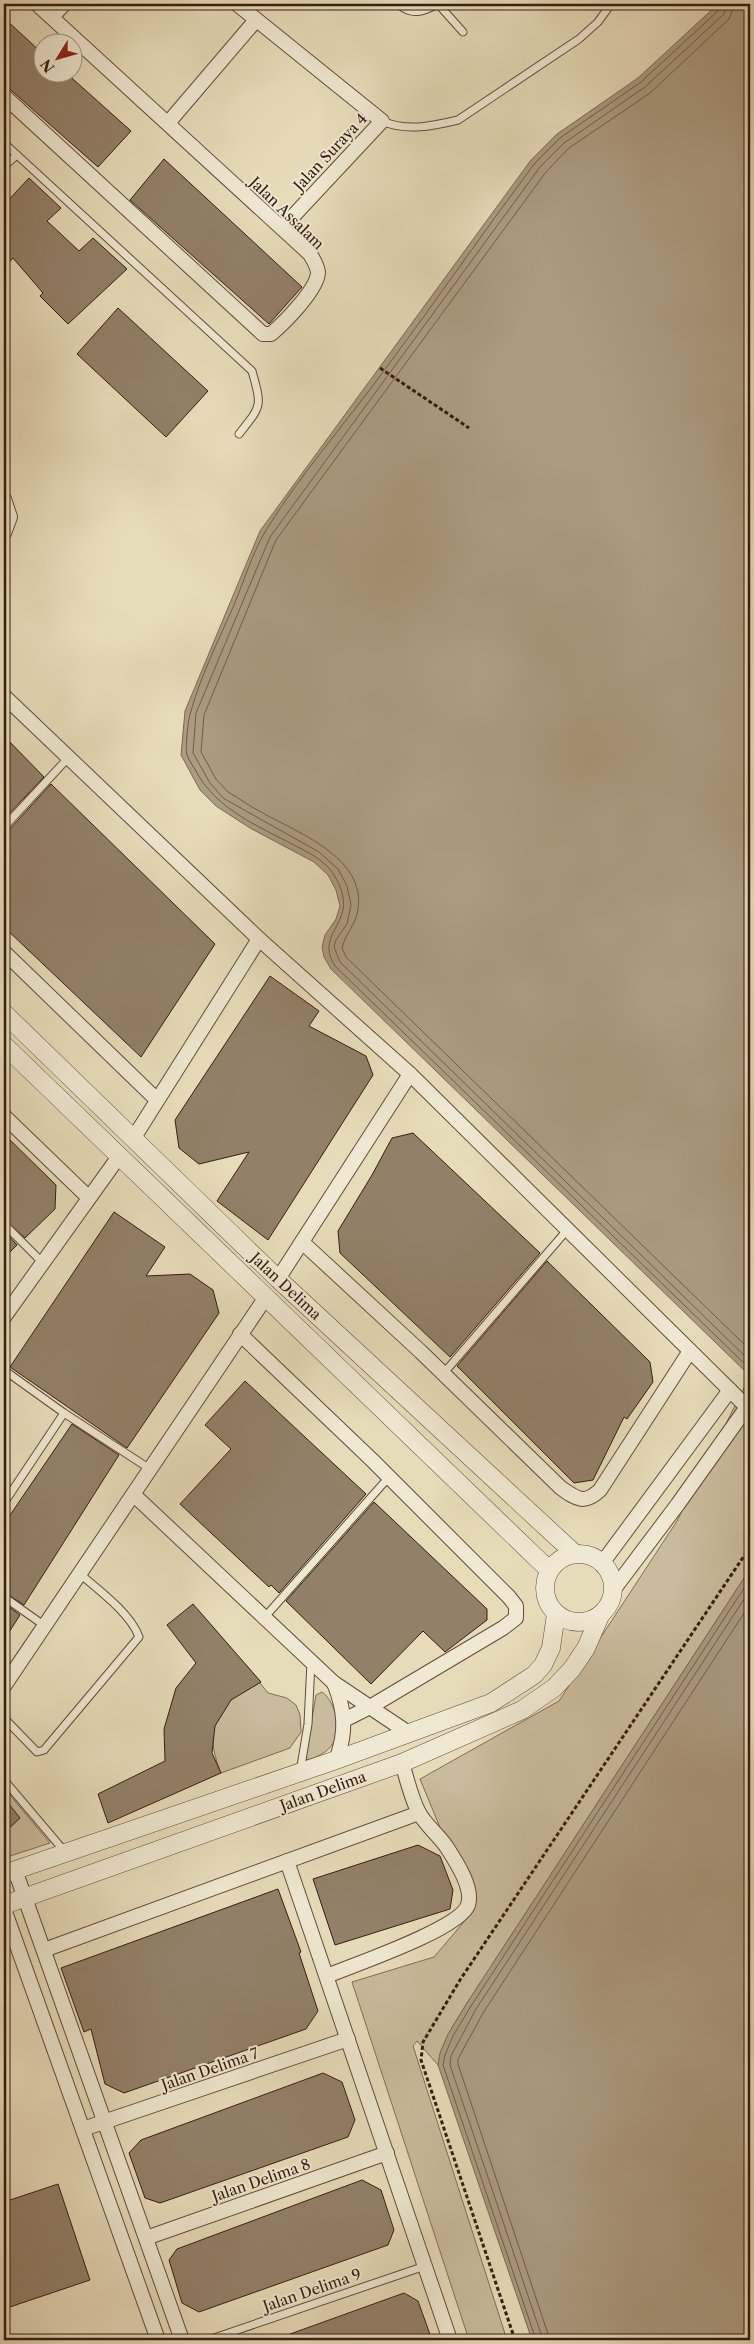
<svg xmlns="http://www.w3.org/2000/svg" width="754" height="2344" viewBox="0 0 754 2344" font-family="'Libre Caslon Text',serif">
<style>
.green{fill:#c9bb9d;stroke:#806c57}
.water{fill:#ab9b81;stroke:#7c6854}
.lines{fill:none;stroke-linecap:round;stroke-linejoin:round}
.shore{stroke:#705c49;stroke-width:1}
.building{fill:#928069;stroke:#361c11}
.service-casing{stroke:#624c3b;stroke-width:9}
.minor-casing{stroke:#624c3b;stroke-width:16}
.tertiary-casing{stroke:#624c3b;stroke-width:19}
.path{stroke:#361c11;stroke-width:3;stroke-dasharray:4 2.5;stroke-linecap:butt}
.service{stroke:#efe8d2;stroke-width:7}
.minor{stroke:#efe8d2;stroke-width:14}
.tertiary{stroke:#efe8d2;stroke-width:18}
.labels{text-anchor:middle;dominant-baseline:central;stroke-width:4;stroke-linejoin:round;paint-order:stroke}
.street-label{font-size:15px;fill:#361c11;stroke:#efe8d2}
</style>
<rect width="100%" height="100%" fill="#e7dcba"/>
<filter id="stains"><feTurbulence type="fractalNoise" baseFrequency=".004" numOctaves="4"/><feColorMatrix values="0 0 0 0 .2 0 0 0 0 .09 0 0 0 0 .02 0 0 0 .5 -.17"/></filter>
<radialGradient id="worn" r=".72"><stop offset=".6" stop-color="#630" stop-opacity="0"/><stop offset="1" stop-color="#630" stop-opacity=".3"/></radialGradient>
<g class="green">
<path d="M750,1376V1569L467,2003C455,2023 441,2042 438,2065L417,2041L413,2046L507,2340H469L352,1982L434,1957L474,1910L420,1779L559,1701L677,1521Z"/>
<path d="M256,1678L268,1693L287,1698L296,1705L300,1715L301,1732L290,1748L221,1773C201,1725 220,1706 256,1678Z"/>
<path d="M322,1692C329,1697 332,1704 335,1712C344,1737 330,1756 305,1760L316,1695Z"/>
<path d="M4,1788L50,1843L4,1858Z"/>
</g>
<g class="water">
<path d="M718,4H750V1376L331,969L324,957L322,947L325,935L336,919L340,906L336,890L328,875L314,862L250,828L216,806L200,790L181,755L185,711L260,531L531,160L557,134L638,78Z"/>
<path d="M750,1569V2340H532L438,2065L440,2053L448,2034L467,2003Z"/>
</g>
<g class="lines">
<g class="shore">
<path d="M721,4L719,10L641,82L560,138L535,163C483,232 435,303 383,372C344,425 299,476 265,532C252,554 244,581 234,605C219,639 201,675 191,711C188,719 185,748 187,755C189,761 194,767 197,773C218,810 258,826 294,845C309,853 325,860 334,875C364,923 312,930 335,966L750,1369"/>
<path d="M727,4L724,14L645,87L564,143L540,167L270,537L196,713L193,753L210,783L223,798L319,852L338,869L347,886L351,905L347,924L336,940L334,947L340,962L750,1361"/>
<path d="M735,4L729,19L650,93L569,148L546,172L276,540L204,715L201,752L216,779L228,792C239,798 249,806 261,812C296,832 366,857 358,909C356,925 345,934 342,948L346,957L750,1350"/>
<path d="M536,2340L443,2065L445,2055L453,2036L471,2006L750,1579"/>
<path d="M543,2340L450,2065L451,2056L476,2009L750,1590"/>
<path d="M550,2340L458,2064V2059L483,2013L750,1604"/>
</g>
</g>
<g class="building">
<path d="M4,18L42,53V72H65L131,131L98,167L4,84Z"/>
<path d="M164,159L302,287L269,324L130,200Z"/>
<path d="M29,178L61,208L47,221L79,251L93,238L127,269L68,324L40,296L43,293L13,258L4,268V205Z"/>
<path d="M118,308L208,391L166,437L77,354Z"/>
<path d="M4,736L44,777L4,819Z"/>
<path d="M51,784L215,944L141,1057L4,927V832L8,831Z"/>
<path d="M270,976L319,1011L309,1026L366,1056L373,1075L268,1240L217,1201L249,1152L199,1164L179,1148L175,1120Z"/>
<path d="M413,1133L540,1253L450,1357L340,1253L338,1231L372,1175L392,1138Z"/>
<path d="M4,1134L56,1185L55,1209L25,1238L4,1219Z"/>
<path d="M114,1212L165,1247L146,1276L190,1274L213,1290L219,1313L127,1448L10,1367Z"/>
<path d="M4,1231L17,1245L4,1258Z"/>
<path d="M547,1261L650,1362L653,1382L627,1419L624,1417L593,1480L574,1483L457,1366Z"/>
<path d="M245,1381L366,1494L279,1593L271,1585L269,1587L180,1504L231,1449L205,1425Z"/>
<path d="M72,1424L119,1455L24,1605L4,1592V1524Z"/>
<path d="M374,1502L487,1609V1620L445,1652L423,1631L371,1684L286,1601Z"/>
<path d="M4,1603L20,1615L4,1640Z"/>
<path d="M193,1604L261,1682L231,1700L215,1726L212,1753L221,1773L108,1823L98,1794L165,1761L164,1729L176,1688L196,1663L167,1625Z"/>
<path d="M4,1798L20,1818L4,1833Z"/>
<path d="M418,1845L440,1856L453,1890L450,1909L335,1945L313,1879Z"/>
<path d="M278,1889L301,1952L299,1953L318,2011L306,2029L124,2093L105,2084L91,2029L84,2032L61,1968Z"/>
<path d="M323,2073L342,2082L355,2120L348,2137L160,2203L145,2198L129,2153L141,2140Z"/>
<path d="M362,2180L381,2190L394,2230L388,2245L199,2312L182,2303L169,2260L177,2249Z"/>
<path d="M58,2184L90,2280L4,2309V2202Z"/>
<path d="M404,2293L418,2301L432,2340H279V2338Z"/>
</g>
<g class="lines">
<defs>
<g id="service">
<path d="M398,4C412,16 423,12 438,4L463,32"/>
<path d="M382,121C406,132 433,126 458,120L579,39L598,22L611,4"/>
<path d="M4,143L252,371C262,407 262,405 239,434"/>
<path d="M4,166L17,155"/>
<path d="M4,827L69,757"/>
<path d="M4,1224L42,1262"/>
<path d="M4,1370L64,1413L150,1469"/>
<path d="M443,1374L568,1229"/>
<path d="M4,1503L64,1413"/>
<path d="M4,1597L45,1626"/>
<path d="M264,1618L389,1477"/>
<path d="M4,1718L37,1752L44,1750L139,1637C131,1614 99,1590 80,1574"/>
<path d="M300,1772L308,1724L311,1662"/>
<path d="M4,1780L65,1852"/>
<path d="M208,2340L425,2266"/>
</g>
<g id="minor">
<path d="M237,4L382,121L282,228"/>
<path d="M52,17L64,4"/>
<path d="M4,96L263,334H271C284,323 318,289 318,272C317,265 313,259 310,254L37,4"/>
<path d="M168,123L256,20"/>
<path d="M4,499L10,517L4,533"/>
<path d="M4,696L259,939L410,1074L747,1407L678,1504L614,1589"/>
<path d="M4,952L157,1100"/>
<path d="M4,1116L88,1197"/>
<path d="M133,1139L259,939"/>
<path d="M302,1242L421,1352L561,1488C577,1499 584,1505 600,1490L690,1351"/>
<path d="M278,1279L410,1074"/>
<path d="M4,1317L120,1155"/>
<path d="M240,1334L372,1460L509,1597L516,1606V1618L503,1628L370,1707L344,1720"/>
<path d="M134,1495L334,1683L410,1734"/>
<path d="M603,1562L730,1390"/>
<path d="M334,1683C345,1710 347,1732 336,1760"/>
<path d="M4,1686L266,1297"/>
<path d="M287,1861L450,2340"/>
<path d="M15,1870L182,2340"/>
<path d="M4,1909L158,2340"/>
<path d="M44,1950L419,1813"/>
<path d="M327,1976C353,1965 460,1929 468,1905C474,1888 455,1860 446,1846C438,1835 426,1825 419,1813C411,1798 407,1779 402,1763"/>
<path d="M83,2129L348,2039"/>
<path d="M146,2238L387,2153"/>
</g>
<g id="tertiary">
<path d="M4,1013L278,1279L574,1553"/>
<path d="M4,1045L549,1570"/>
<circle cx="579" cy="1588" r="34"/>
<path d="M4,1874L336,1760L491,1703L534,1675L543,1665L551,1648L556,1614"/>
<path d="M4,1905L402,1763L522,1710L554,1688L572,1669L586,1648L600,1616"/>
</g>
</defs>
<use href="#service" class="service-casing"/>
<use href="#minor" class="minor-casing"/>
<use href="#tertiary" class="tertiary-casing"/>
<g class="path">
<path d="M380,368L469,428"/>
<path d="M515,2340L421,2060L423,2042L460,1980L750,1547"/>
</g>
<use href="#service" class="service"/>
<use href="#minor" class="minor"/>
<use href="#tertiary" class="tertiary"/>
</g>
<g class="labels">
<g class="street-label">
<text transform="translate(330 152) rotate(-47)">Jalan Suraya 4</text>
<text transform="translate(287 213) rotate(44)">Jalan Assalam</text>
<text transform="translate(286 1286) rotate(43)">Jalan Delima</text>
<text transform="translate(323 1791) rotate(-20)">Jalan Delima</text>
<text transform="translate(210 2069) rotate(-19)">Jalan Delima 7</text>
<text transform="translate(261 2180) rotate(-19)">Jalan Delima 8</text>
<text transform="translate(312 2290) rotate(-19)">Jalan Delima 9</text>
</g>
</g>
<rect width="754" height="2344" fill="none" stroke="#e7dcba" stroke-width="20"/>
<rect x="5" y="5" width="744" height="2334" fill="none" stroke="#361c11" stroke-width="2.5"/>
<rect x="10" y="10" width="734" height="2324" fill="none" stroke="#361c11"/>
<g transform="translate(58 58) rotate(233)"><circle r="24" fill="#efe8d2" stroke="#a59685"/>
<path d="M0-4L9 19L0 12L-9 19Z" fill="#8f2418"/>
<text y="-8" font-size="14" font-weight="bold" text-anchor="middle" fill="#361c11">N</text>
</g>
<rect width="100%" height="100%" filter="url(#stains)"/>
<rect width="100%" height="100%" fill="url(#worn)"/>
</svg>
